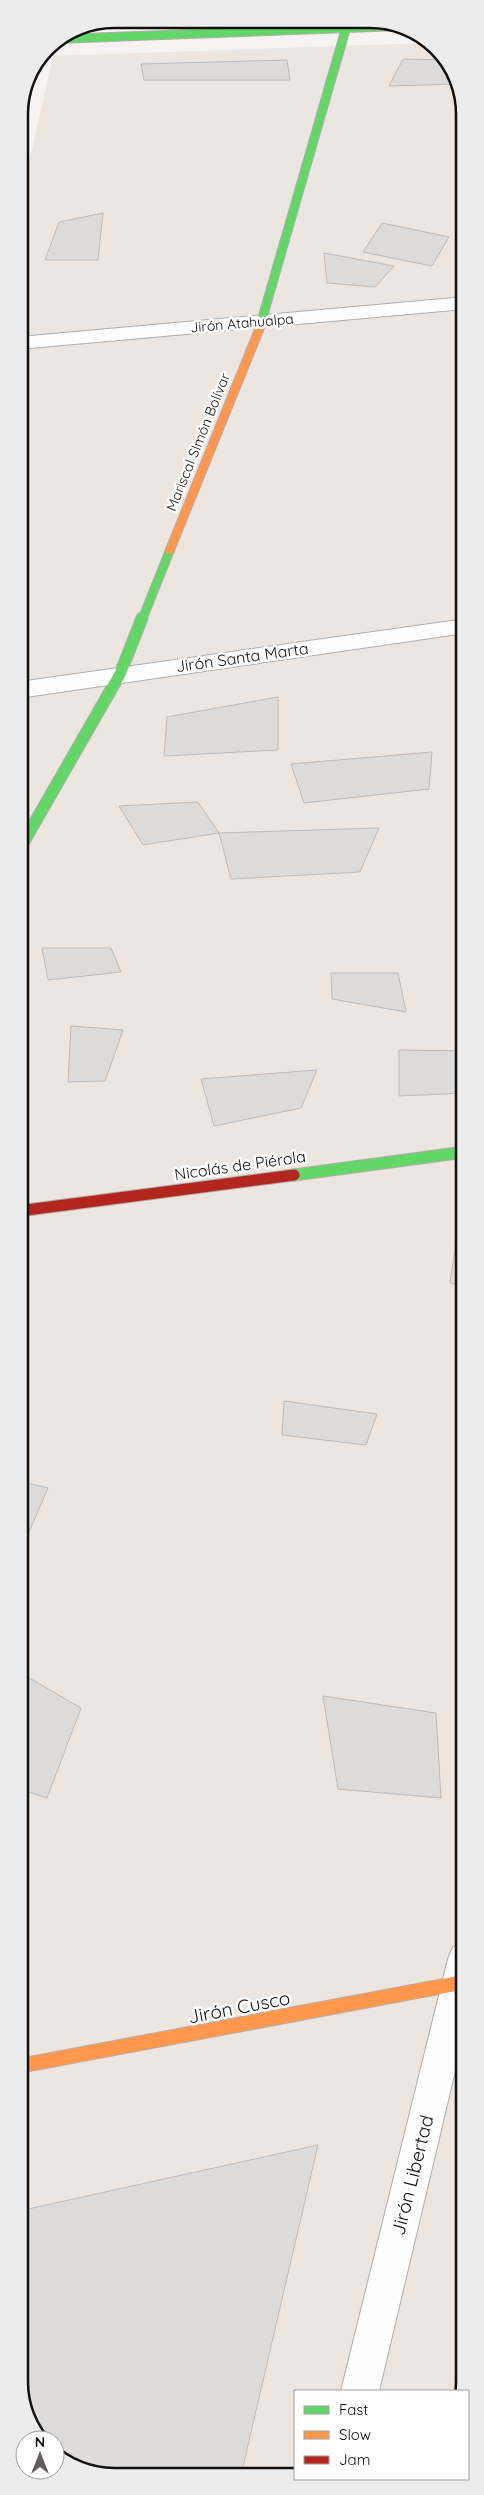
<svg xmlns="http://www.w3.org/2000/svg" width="484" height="2495" viewBox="0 0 484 2495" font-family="Quicksand,sans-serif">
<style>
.built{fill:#ede5e0}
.building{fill:#dedcdb;stroke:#bcbab9}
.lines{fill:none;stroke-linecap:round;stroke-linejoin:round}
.street-casing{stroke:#b0aead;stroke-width:2}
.fast-far1-casing{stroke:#b0aead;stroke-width:10}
.fast-casing{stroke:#b0aead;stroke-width:13}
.slow-far1-casing{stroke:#b0aead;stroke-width:10}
.slow-casing{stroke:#b0aead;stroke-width:16}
.jam-casing{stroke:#b0aead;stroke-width:13}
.street{fill:#fefdfd;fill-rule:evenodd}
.fast-far1{stroke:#63d668;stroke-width:8}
.fast{stroke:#63d668;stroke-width:11}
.slow-far1{stroke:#ff974d;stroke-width:8}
.slow{stroke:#ff974d;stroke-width:14}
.jam{stroke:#b3261e;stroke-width:11}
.labels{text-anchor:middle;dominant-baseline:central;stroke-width:5;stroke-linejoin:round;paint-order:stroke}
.far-street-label{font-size:14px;fill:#12100f;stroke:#fff}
.street-label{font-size:16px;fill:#12100f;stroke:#fff}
.near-street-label{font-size:19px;fill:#12100f;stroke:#fff}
.rim{fill:none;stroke:#12100f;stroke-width:2.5}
</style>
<rect width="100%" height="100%" fill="#f6f3f2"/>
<path class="built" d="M428,43L442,51L464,101L465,2388L463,2391H295V2475L95,2474L55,2452V2440H40L20,2394L19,173L27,172L53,56Z"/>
<g class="building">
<path d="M403,59L446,60L456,84L389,86Z"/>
<path d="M287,60L290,80H144L141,64Z"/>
<path d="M103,213L98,260H45L59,222Z"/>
<path d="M382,223L449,237L432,266L363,252Z"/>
<path d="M324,253L394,266L375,287L327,283Z"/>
<path d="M278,697V750L164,756L167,717Z"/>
<path d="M432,752L429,789L304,803L291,764Z"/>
<path d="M198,802L219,833L143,845L119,806Z"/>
<path d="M379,828L360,872L231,879L219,833Z"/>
<path d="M42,948H111L121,972L48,980Z"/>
<path d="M331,973H398L406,1012L332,999Z"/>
<path d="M71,1026L123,1030L105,1081L68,1082Z"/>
<path d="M399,1050L465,1051V1093L399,1096Z"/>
<path d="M317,1070L301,1108L214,1126L201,1079Z"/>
<path d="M458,1229L465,1232V1286L450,1283Z"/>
<path d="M284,1401L377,1414L366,1445L282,1435Z"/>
<path d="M19,1481L48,1488L19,1555Z"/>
<path d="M19,1672L81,1708L47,1798L19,1789Z"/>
<path d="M323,1696L436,1713L441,1798L338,1789Z"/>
<path d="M318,2145L241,2475L95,2474L55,2452V2440H40L20,2394L19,2211Z"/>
</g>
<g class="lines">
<defs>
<g id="street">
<path d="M465,297V309L19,349V337Z"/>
<path d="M465,619V633L19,698V682Z"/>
<path d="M465,1943V2029L379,2391H341L448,1959L453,1947Z"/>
</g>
<g id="fast-far1">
<path d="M57,39L401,26"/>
<path d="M259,330L346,28L344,21"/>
<path d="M142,620L170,550"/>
</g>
<g id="fast">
<path d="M19,850L120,674L142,618"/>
<path d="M294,1175L465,1152"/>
</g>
<path id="slow-far1" d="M170,550L259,330"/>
<path id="slow" d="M19,2066L465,1982"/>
<path id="jam" d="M19,1211L294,1175"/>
</defs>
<use href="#street" class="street-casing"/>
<use href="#fast-far1" class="fast-far1-casing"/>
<use href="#fast" class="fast-casing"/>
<use href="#slow-far1" class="slow-far1-casing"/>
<use href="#slow" class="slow-casing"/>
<use href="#jam" class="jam-casing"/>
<use href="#street" class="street"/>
<use href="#fast-far1" class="fast-far1"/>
<use href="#fast" class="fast"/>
<use href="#slow-far1" class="slow-far1"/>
<use href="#slow" class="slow"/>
<use href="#jam" class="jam"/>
</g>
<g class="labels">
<g class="far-street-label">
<text transform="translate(242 323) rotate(-5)">Jirón Atahualpa</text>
<text transform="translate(198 442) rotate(-68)">Mariscal SImón Bolívar</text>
</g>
<g class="street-label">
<text transform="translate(242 657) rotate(-8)">Jirón Santa Marta</text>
<text transform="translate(240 1165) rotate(-8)">Nicolás de Piérola</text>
</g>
<g class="near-street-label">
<text transform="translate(239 2007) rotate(-11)">Jirón Cusco</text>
<text transform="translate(412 2175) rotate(-76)">Jirón Libertad</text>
</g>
</g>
<path d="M0 0H484V2495H0ZM114 28H370A86 86 0 0 1 456 114V2382A86 86 0 0 1 370 2468H114A86 86 0 0 1 28 2382V114A86 86 0 0 1 114 28Z" fill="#ececec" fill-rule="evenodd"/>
<path class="rim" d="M114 28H370A86 86 0 0 1 456 114V2382A86 86 0 0 1 370 2468H114A86 86 0 0 1 28 2382V114A86 86 0 0 1 114 28Z"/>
<rect x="294" y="2390" width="175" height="90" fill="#ffffff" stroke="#a09f9f"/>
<rect x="304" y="2406" width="25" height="8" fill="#63d668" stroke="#a09f9f"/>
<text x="339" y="2415" font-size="15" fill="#12100f">Fast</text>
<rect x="304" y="2431" width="25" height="8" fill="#ff974d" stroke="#a09f9f"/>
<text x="339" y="2440" font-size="15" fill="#12100f">Slow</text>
<rect x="304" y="2456" width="25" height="8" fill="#b3261e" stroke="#a09f9f"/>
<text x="339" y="2465" font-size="15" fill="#12100f">Jam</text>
<g transform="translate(40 2455)"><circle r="24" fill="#ffffff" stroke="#a09f9f"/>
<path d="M0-4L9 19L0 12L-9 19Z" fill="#625f5e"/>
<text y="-8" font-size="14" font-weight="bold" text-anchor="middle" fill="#12100f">N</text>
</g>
</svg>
